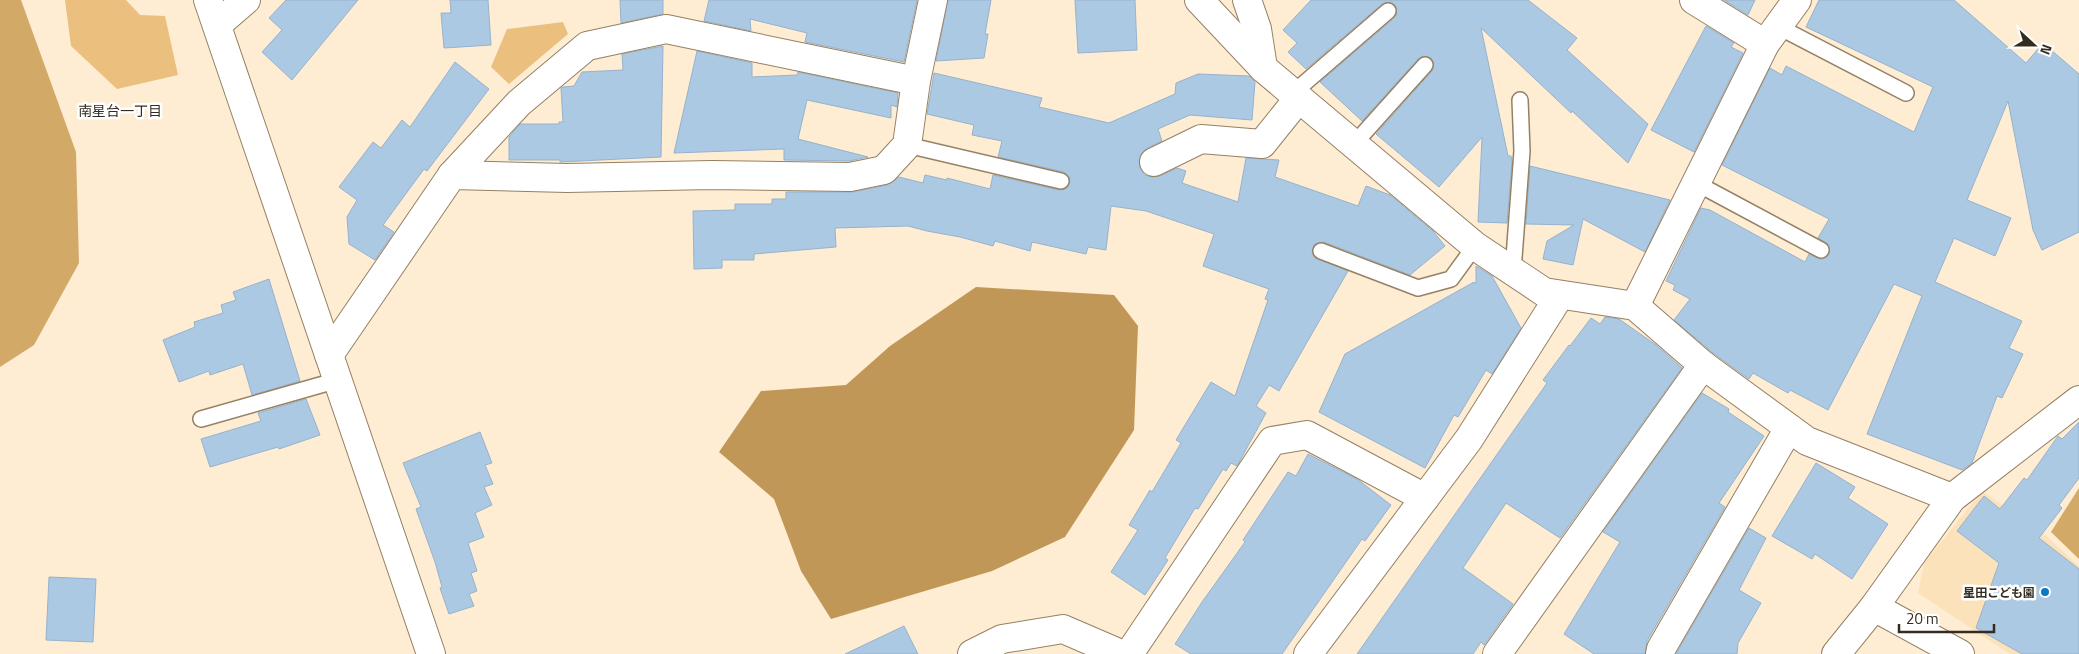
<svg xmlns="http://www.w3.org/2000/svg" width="2079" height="654" viewBox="0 0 2079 654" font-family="'Titillium Web','Noto Sans JP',sans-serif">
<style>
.built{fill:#fce2bb}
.green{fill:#ebc07f}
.forest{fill:#d3a968}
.water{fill:#c09757}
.building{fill:#acc9e3;stroke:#96b2cc}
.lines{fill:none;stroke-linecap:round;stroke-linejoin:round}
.lane-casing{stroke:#958164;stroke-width:18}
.street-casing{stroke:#958164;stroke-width:30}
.secondary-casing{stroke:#958164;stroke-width:30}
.lane{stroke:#fff;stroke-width:15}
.street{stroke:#fff;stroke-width:28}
.secondary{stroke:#fff;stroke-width:28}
.poi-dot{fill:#0a7ac4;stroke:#fff;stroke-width:2}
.labels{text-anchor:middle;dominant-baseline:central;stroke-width:5;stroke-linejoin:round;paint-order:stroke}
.poi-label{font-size:12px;font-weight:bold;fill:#342c20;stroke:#fff;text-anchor:end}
.neighbourhood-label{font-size:14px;fill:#342c20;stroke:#fff}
</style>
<rect width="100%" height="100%" fill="#feecd3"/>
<path class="built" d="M1982,491L2045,535L2079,566V654H2010L1918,593L1924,563Z"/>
<g class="green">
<path d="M65,0H126L140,15L165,16L178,75L117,89L71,46Z"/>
<path d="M563,22L568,34L509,84L491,67L507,29Z"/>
</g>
<g class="forest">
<path d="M0,0H21L76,152L79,263L34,345L0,367Z"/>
<path d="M2079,488V559L2051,532Z"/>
</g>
<path class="water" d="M976,287L1114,295L1138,326L1134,430L1065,537L992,571L831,619L801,571L774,499L719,452L761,391L846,385L890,346Z"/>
<g class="building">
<path d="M286,0H358L292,80L262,52L282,30L269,18Z"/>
<path d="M450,0H488L491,45L444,48L441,13H451Z"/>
<path d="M620,0H663V14L621,23Z"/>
<path d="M709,0H917L904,62L805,42L807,33L750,19L751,31L704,21Z"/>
<path d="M948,0H991L985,34H988L984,58L936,61Z"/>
<path d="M1075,0H1135L1137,50L1078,53Z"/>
<path d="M1311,0H1528L1577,38L1567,50L1648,124L1628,163L1572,111L1571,113L1481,28L1508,156H1511L1512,161L1507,223L1478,222L1482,137L1439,187L1376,134L1432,71L1434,63L1431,58L1423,56L1418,59L1362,121L1320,82L1394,18L1397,14L1395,5L1391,2L1382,4L1306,69L1288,52L1297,43L1283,30Z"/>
<path d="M1724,0H1755L1748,15Z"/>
<path d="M1819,0H1954L2026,63L2043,43L2079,74V232L2042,250L2033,230L2008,101L1967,200L2011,218L1995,256L1954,238L1935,282L2022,321L2009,348L2023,354L2002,398L1997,396L1972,463L1962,470L1867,434L1922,296L1894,284L1828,410L1790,390L1788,393L1753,373L1749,379L1713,353L1674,320L1690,299L1673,290L1675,285L1666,281L1701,208L1710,210L1805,262L1809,254L1821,259L1826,258L1829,254V245L1818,238L1829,219L1722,165L1770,68L1782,75L1786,66L1914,132L1933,87L1806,27Z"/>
<path d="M1706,26L1734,43L1731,47L1743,53L1694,152L1651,130Z"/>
<path d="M663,46L661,157L560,162V160H509V137L520,124H559V122H563L561,88L563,87L574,86L582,72L623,70L622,54Z"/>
<path d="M697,51L752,63V77L797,75L798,72L898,93L897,107L891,105V118L807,100L798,139L868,157L849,161L784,160V149L674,153Z"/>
<path d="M455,62L489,89L427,171L424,169L383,225L394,232L375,260L349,244L347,217L357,200L339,187L373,142L381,148L402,120L410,127Z"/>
<path d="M934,73L1042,98L1039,107L1109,123L1175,94L1176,83L1198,74L1249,76L1255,82L1252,120L1190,115L1158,129L1162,141L1147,148L1141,154L1139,160L1140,168L1145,175L1152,177L1160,176L1177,168L1186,171L1182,183L1238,202L1246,158L1279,160L1275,177L1358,206L1366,186L1390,195L1433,231L1445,246L1410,275L1324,242L1315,244L1312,252L1314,257L1348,271L1279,391L1269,385L1256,406L1266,413L1237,466L1231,463L1226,471L1223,469L1198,509L1195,508L1165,558L1168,560L1145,595L1111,572L1138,530L1129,525L1150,490L1152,492L1181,443L1176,440L1211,382L1235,396L1268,300L1265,299L1269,289L1203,266L1214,234L1146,211L1111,206L1106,250L1088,247L1086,254L1032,242L1030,251L995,241L993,246L960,237L927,231L908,226L835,228L836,247L754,254V260H722V268L694,269L693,211L735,210V204H772V199H786V192H853L887,185L899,177L923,183L925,175L947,180V178L990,189L993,175L1059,190L1068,187L1070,178L1064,172L998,157L1002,141L972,135L974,125L927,114Z"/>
<path d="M1530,166L1670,200L1645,252L1583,219L1573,265L1543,259L1547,241L1574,225L1526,224Z"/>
<path d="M1476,266L1492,276L1521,328L1492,374L1486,370L1458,417L1454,415L1425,468L1319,412L1345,354L1474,282L1476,284Z"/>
<path d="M269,279L300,381L252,395L243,364L210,375L209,371L179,382L163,340L195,327L194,322L223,313L221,305L236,300L233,292Z"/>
<path d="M1605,317L1619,319L1656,345L1682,368L1560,538L1506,503L1463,568L1513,604L1484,645L1481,642L1473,654H1357L1547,383L1543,380L1569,345L1570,346L1591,318L1600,324Z"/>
<path d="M1702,393L1729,409L1728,412L1764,436L1719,503L1725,507L1647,641L1645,654H1594L1564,634L1620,542L1603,532Z"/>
<path d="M306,399L320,435L279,449L278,447L210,467L201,439L261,421L258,413Z"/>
<path d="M2079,422V478L2059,505L2062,508L2039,538L2079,569V654H2022L1976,628L1999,563L1957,531L1984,496L2000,509L2024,478L2027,480L2058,436L2062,439Z"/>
<path d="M480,432L492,463L485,465L493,484L484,487L492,505L475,513L484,537L468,543L477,571L471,573L477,591L469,594L474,606L449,614L440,588L442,587L435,562L416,509L421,507L403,463Z"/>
<path d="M1308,454L1357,479L1391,505L1365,541L1362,539L1282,654H1191L1175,644L1202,602L1245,542L1243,540L1288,472L1296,476Z"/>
<path d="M1816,463L1855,487L1848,498L1888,524L1852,579L1815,554L1812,559L1772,536Z"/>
<path d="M1749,528L1766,538L1739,590L1761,603L1738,643L1737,654H1676Z"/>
<path d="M49,577L96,579L93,642L46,640Z"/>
<path d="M904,626L918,654H845Z"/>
</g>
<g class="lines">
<defs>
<g id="lane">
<path d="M1777,26L1906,93"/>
<path d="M1293,93L1388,11"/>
<path d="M1354,144L1425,65"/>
<path d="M907,145L1061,181"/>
<path d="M1696,183L1821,250"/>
<path d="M1321,251L1418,288L1451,279L1475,246"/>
<path d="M1513,271L1522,151L1520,100"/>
<path d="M201,419L338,380"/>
</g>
<g id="street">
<path d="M1199,0L1263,68L1475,246L1544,292L1635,306L1703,365L1807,441L1952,498"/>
<path d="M1247,0L1257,29L1263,68"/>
<path d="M1694,0L1765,44"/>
<path d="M217,25L246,0"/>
<path d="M1154,162L1201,139L1262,144L1299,98"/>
<path d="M452,175L567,178L712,175L850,177L884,170L907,145L916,81L933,0"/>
<path d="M1635,306L1765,44L1797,0"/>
<path d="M329,355L452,175L519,103L587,46L666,29L916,81"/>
<path d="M1874,607L1960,654"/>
<path d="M972,654L1002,639L1063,629L1121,654"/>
<path d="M1129,654L1272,441L1307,435L1425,498"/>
<path d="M1308,654L1469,439L1560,295"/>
<path d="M1497,654L1703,365"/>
<path d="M1660,654L1661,649L1789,428"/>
</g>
<g id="secondary">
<path d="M208,0L431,654"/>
<path d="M1836,654L1874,607L1952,498L2079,400"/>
</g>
</defs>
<use href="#lane" class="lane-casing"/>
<use href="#street" class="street-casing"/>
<use href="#secondary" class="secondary-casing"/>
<use href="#lane" class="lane"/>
<use href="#street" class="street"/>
<use href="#secondary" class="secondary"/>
</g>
<circle class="poi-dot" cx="2045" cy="592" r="5"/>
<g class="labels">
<g class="poi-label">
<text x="2035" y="592">星田こども園</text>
</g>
<g class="neighbourhood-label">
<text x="120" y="110">南星台一丁目</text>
</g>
</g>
<g transform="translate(2034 45) rotate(111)" stroke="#ffffff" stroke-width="4" paint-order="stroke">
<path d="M0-4L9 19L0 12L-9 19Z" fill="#342c20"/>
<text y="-8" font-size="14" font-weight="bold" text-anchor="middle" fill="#342c20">N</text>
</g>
<path d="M1899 624v8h95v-8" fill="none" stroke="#342c20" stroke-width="2.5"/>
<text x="1906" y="624" font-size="15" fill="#342c20" stroke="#ffffff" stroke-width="4" paint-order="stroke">20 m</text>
</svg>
